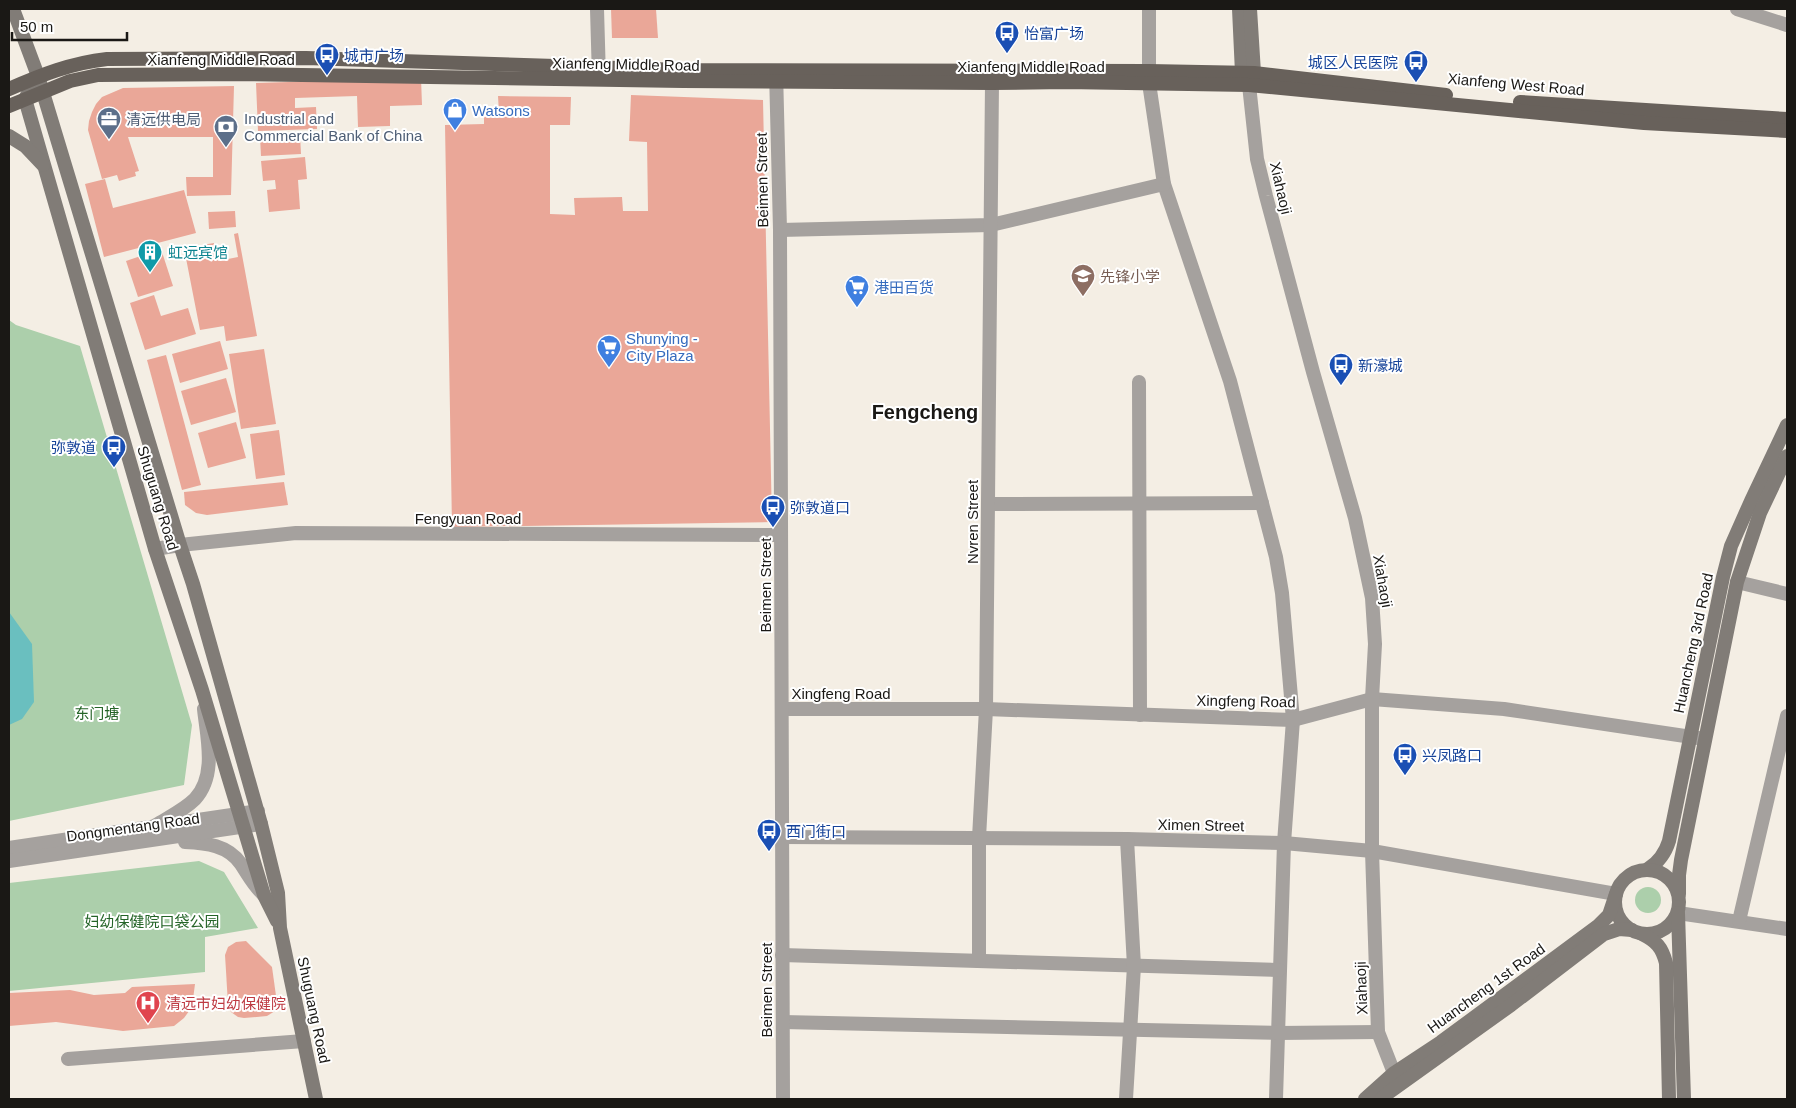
<svg xmlns="http://www.w3.org/2000/svg" width="1796" height="1108" viewBox="0 0 1796 1108" font-family="Arial,'Noto Sans SC',sans-serif">
<style>
.green{fill:#accfab}
.water{fill:#6abfbf}
.building{fill:#eaa798}
.lines{fill:none;stroke-linecap:round;stroke-linejoin:round}
.minor{stroke:#a5a19e;stroke-width:14}
.tertiary{stroke:#a5a19e;stroke-width:14}
.secondary{stroke:#817c77;stroke-width:14}
.primary{stroke:#68615b;stroke-width:14}
.labels{text-anchor:middle;dominant-baseline:central;stroke-width:4;stroke-linejoin:round;paint-order:stroke}
.transit-label{font-size:15px;fill:#164399;stroke:#fff;text-anchor:start}
.street-label{font-size:15px;fill:#1a1815;stroke:#fff}
.shop-label{font-size:15px;fill:#366cbe;stroke:#fff;text-anchor:start}
.service-label{font-size:15px;fill:#4e5e75;stroke:#fff;text-anchor:start}
.culture-label{font-size:15px;fill:#0d838f;stroke:#fff;text-anchor:start}
.education-label{font-size:15px;fill:#785e54;stroke:#fff;text-anchor:start}
.park-label{font-size:15px;fill:#246427;stroke:#fff}
.health-label{font-size:15px;fill:#be3a42;stroke:#fff;text-anchor:start}
.district-label{font-size:20px;font-weight:bold;fill:#1a1815;stroke:#fff}
</style>
<rect width="100%" height="100%" fill="#f4eee4"/>
<g class="green">
<path d="M9,320L16,325L80,346L192,725L184,785L9,821Z"/>
<path d="M199,861L224,872L258,928L205,937V972L9,991V883Z"/>
<circle cx="1648" cy="900" r="13"/>
</g>
<path class="water" d="M9,612L32,644L34,702L22,719L9,725Z"/>
<g class="building">
<path d="M611,9H656L658,38H612Z"/>
<path d="M421,78L422,105L390,106V126L358,127L357,96L295,98V108L316,107L317,129L258,131L256,83Z"/>
<path d="M234,86L231,195L187,196L186,177H213V137H128L139,171L135,172L136,176L119,181L117,175L102,179L88,130L89,121L92,112L96,104L102,97L123,88Z"/>
<path d="M631,95L763,100L772,522L452,527L445,125L484,124V113H499L498,96L571,97L570,125H550V214L575,215L574,198L622,197L623,211H648L647,142L629,141Z"/>
<path d="M300,135L301,154L261,156L260,137Z"/>
<path d="M305,157L307,179L298,180L300,209L269,212L267,190L276,189L275,180L263,181L261,161Z"/>
<path d="M105,179L113,208L184,190L196,233L104,257L85,184Z"/>
<path d="M235,211L236,227L209,229L208,212Z"/>
<path d="M238,233L257,336L226,341L224,326L200,330L184,248L214,243L218,261L238,257L234,234Z"/>
<path d="M161,249L173,286L138,297L126,261Z"/>
<path d="M154,295L161,316L188,308L196,334L145,350L130,303Z"/>
<path d="M220,341L228,369L180,383L172,354Z"/>
<path d="M264,349L276,424L241,429L229,354Z"/>
<path d="M166,355L201,485L182,490L147,360Z"/>
<path d="M226,378L236,412L191,425L181,391Z"/>
<path d="M236,422L246,458L208,468L198,433Z"/>
<path d="M279,430L285,475L256,479L250,434Z"/>
<path d="M284,482L288,505L207,515L196,513L185,505L184,492Z"/>
<path d="M246,941L272,967L277,1003L275,1011L267,1016L244,1018L238,1017L231,1012L228,1004L225,955L228,947L236,942Z"/>
<path d="M195,984L192,1007L184,1018L174,1026L123,1031L56,1022L9,1026V993L70,990L94,995L125,993L132,987Z"/>
</g>
<g class="lines">
<g class="minor">
<path d="M1149,9V83L1164,184L1230,381L1276,557L1282,593L1293,720L1284,843L1276,1099"/>
<path d="M1737,9L1787,25"/>
<path d="M780,230L991,225L1164,184"/>
<path d="M1139,382L1140,715"/>
<path d="M988,504L1262,503"/>
<path d="M1737,582L1787,594"/>
<path d="M782,709H986L1293,720L1372,699L1504,709L1705,739"/>
<path d="M782,837L1127,839L1284,843L1372,851L1616,894"/>
<path d="M1678,913L1787,929"/>
<path d="M1739,921L1787,716"/>
<path d="M782,955L1279,970"/>
<path d="M979,961V838L986,709L992,83"/>
<path d="M783,1022L1278,1033L1378,1032"/>
<path d="M68,1059L304,1041"/>
<path d="M1126,1099L1134,966L1127,839"/>
</g>
<g class="tertiary">
<path d="M597,9L599,78"/>
<path d="M776,71L780,230L783,1099"/>
<path d="M1249,85L1257,159L1266,196L1313,372L1355,518L1372,598L1375,644L1372,699V851L1378,1032L1394,1073L1391,1082"/>
<path d="M155,549L180,545L296,533L781,535"/>
<path d="M156,825C169,817 184,810 195,799C217,775 207,738 204,709"/>
<path d="M185,842C206,843 228,845 241,864C249,876 253,885 264,895"/>
<path d="M9,848L258,811"/>
<path d="M9,861L261,824"/>
</g>
<g class="secondary">
<path d="M13,9L38,76L180,545L193,584L261,824L278,893L280,928L316,1099"/>
<path d="M1239,9L1242,73"/>
<path d="M1250,9L1254,73"/>
<path d="M38,76L25,99L155,549L202,690L264,895L277,921"/>
<path d="M9,136L25,146L43,165"/>
<path d="M1648,869C1659,862 1665,854 1669,841L1723,577L1731,546L1751,501L1787,425"/>
<circle cx="1647" cy="902" r="32"/>
<path d="M1679,894V875L1681,860L1737,582L1760,513L1787,456"/>
<path d="M1678,913L1684,1099"/>
<path d="M1642,934C1656,941 1662,947 1666,963L1669,1099"/>
<path d="M1365,1099L1394,1073L1441,1042L1598,926L1609,915L1616,894"/>
<path d="M1381,1099L1388,1093L1511,1005L1604,934L1619,929L1632,930"/>
</g>
<g class="primary">
<path d="M9,89C41,75 71,63 107,59L306,58L683,70L1149,71L1254,73L1446,95"/>
<path d="M1520,102L1787,119"/>
<path d="M9,106L70,81L98,75L244,74L683,81L992,83L1066,82L1249,85L1644,123L1787,131"/>
</g>
</g>
<defs>
<symbol id="bus-pin" viewBox="-11 -11 22 30"><path d="M0 17L-7.5 6A9.5 9.5 0 1 1 7.5 6Z" fill="#1a4fb4" stroke="#fff"/><path d="M-5-6H5V4H4V6H2V4H-2V6H-4V4H-5ZM-3.5-4V0h7V-4ZM-3.5 1.2v1.5H-2V1.2ZM2 1.2v1.5H3.5V1.2Z" fill="#fff"/></symbol>
<symbol id="shop-pin" viewBox="-11 -11 22 30"><path d="M0 17L-7.5 6A9.5 9.5 0 1 1 7.5 6Z" fill="#3f7fe0" stroke="#fff"/><path d="M-5-2.5h2.3a2.7 3.5 0 0 1 5.4 0H5L5.5 6h-11ZM-1.5-2.5h3a1.5 2.3 0 0 0-3 0Z" fill="#fff"/></symbol>
<symbol id="office-pin" viewBox="-11 -11 22 30"><path d="M0 17L-7.5 6A9.5 9.5 0 1 1 7.5 6Z" fill="#5c6f8a" stroke="#fff"/><path d="M-6-3h4V-5.5h4V-3h4V5H-6ZM-1-4.5V-3h2v-1.5ZM-6 0V1H6V0Z" fill="#fff"/></symbol>
<symbol id="bank-pin" viewBox="-11 -11 22 30"><path d="M0 17L-7.5 6A9.5 9.5 0 1 1 7.5 6Z" fill="#5c6f8a" stroke="#fff"/><path d="M-6-4H6V4H-6ZM0-2.3a2.3 2.3 0 1 0 0 4.6a2.3 2.3 0 1 0 0-4.6Z" fill="#fff"/></symbol>
<symbol id="building-pin" viewBox="-11 -11 22 30"><path d="M0 17L-7.5 6A9.5 9.5 0 1 1 7.5 6Z" fill="#0f9aa8" stroke="#fff"/><path d="M-4-6H4V6H1V3H-1V6H-4ZM-2.5-4.3h1.7v1.8h-1.7ZM.8-4.3h1.7v1.8H.8ZM-2.5-1h1.7V.8h-1.7ZM.8-1h1.7V.8H.8Z" fill="#fff"/></symbol>
<symbol id="school-pin" viewBox="-11 -11 22 30"><path d="M0 17L-7.5 6A9.5 9.5 0 1 1 7.5 6Z" fill="#8d6e63" stroke="#fff"/><path d="M0-5L7-2L0 1L-7-2ZM-4 1L0 2.5L4 1V4Q0 6-4 4Z" fill="#fff"/></symbol>
<symbol id="supermarket-pin" viewBox="-11 -11 22 30"><path d="M0 17L-7.5 6A9.5 9.5 0 1 1 7.5 6Z" fill="#3f7fe0" stroke="#fff"/><path d="M-6-5.5h2.5l.6 2H6L4.5 2H-2.5L-4.4-4H-6ZM-1.5 3.2a1.3 1.3 0 1 0 .1 0ZM3 3.2a1.3 1.3 0 1 0 .1 0Z" fill="#fff"/></symbol>
<symbol id="hospital-pin" viewBox="-11 -11 22 30"><path d="M0 17L-7.5 6A9.5 9.5 0 1 1 7.5 6Z" fill="#e0444e" stroke="#fff"/><path d="M-5-5h3v3.5h4V-5h3V5h-3V1.5h-4V5h-3Z" fill="#fff"/></symbol>
</defs>
<g fill-rule="evenodd">
<use href="#bus-pin" x="993" y="19" width="28" height="38"/>
<use href="#bus-pin" x="313" y="41" width="28" height="38"/>
<use href="#bus-pin" x="1402" y="48" width="28" height="38"/>
<use href="#shop-pin" x="441" y="96" width="28" height="38"/>
<use href="#office-pin" x="95" y="105" width="28" height="38"/>
<use href="#bank-pin" x="212" y="113" width="28" height="38"/>
<use href="#building-pin" x="136" y="238" width="28" height="38"/>
<use href="#school-pin" x="1069" y="262" width="28" height="38"/>
<use href="#supermarket-pin" x="843" y="273" width="28" height="38"/>
<use href="#supermarket-pin" x="595" y="333" width="28" height="38"/>
<use href="#bus-pin" x="1327" y="351" width="28" height="38"/>
<use href="#bus-pin" x="100" y="433" width="28" height="38"/>
<use href="#bus-pin" x="759" y="493" width="28" height="38"/>
<use href="#bus-pin" x="1391" y="741" width="28" height="38"/>
<use href="#bus-pin" x="755" y="817" width="28" height="38"/>
<use href="#hospital-pin" x="134" y="989" width="28" height="38"/>
</g>
<g class="labels">
<g class="transit-label">
<text x="1024" y="33">怡富广场</text>
<text x="344" y="55">城市广场</text>
<text x="1398" y="62" text-anchor="end">城区人民医院</text>
<text x="1358" y="365">新濠城</text>
<text x="96" y="447" text-anchor="end">弥敦道</text>
<text x="790" y="507">弥敦道口</text>
<text x="1422" y="755">兴凤路口</text>
<text x="786" y="831">西门街口</text>
</g>
<g class="street-label">
<text x="221" y="59">Xianfeng Middle Road</text>
<text transform="translate(626 64) rotate(1)">Xianfeng Middle Road</text>
<text x="1031" y="66">Xianfeng Middle Road</text>
<text transform="translate(1516 84) rotate(5)">Xianfeng West Road</text>
<text transform="translate(762 180) rotate(-91)">Beimen Street</text>
<text transform="translate(1281 188) rotate(77)">Xiahaoji</text>
<text transform="translate(158 498) rotate(73)">Shuguang Road</text>
<text x="468" y="518">Fengyuan Road</text>
<text transform="translate(972 522) rotate(-90)">Nvren Street</text>
<text transform="translate(1383 581) rotate(80)">Xiahaoji</text>
<text transform="translate(765 585) rotate(-90)">Beimen Street</text>
<text transform="translate(1693 643) rotate(-78)">Huancheng 3rd Road</text>
<text x="841" y="693">Xingfeng Road</text>
<text transform="translate(1246 701) rotate(1)">Xingfeng Road</text>
<text transform="translate(1201 825) rotate(1)">Ximen Street</text>
<text transform="translate(133 827) rotate(-8)">Dongmentang Road</text>
<text transform="translate(1361 988) rotate(-92)">Xiahaoji</text>
<text transform="translate(1486 988) rotate(-36)">Huancheng 1st Road</text>
<text transform="translate(766 990) rotate(-90)">Beimen Street</text>
<text transform="translate(314 1010) rotate(78)">Shuguang Road</text>
</g>
<g class="shop-label">
<text x="472" y="110">Watsons</text>
<text x="874" y="287">港田百货</text>
<text x="626" y="338">Shunying -<tspan x="626" dy="17">City Plaza</tspan></text>
</g>
<g class="service-label">
<text x="244" y="118">Industrial and<tspan x="244" dy="17">Commercial Bank of China</tspan></text>
<text x="126" y="119">清远供电局</text>
</g>
<g class="culture-label">
<text x="168" y="252">虹远宾馆</text>
</g>
<g class="education-label">
<text x="1100" y="276">先锋小学</text>
</g>
<g class="park-label">
<text x="97" y="713">东门塘</text>
<text x="152" y="921">妇幼保健院口袋公园</text>
</g>
<g class="health-label">
<text x="166" y="1003">清远市妇幼保健院</text>
</g>
<g class="district-label">
<text x="925" y="412">Fengcheng</text>
</g>
</g>
<rect width="1796" height="1108" fill="none" stroke="#1a1815" stroke-width="20"/>
<path d="M12 32v8h115v-8" fill="none" stroke="#1a1815" stroke-width="2.5"/>
<text x="20" y="32" font-size="15" fill="#1a1815" stroke="#ffffff" stroke-width="4" paint-order="stroke">50 m</text>
</svg>
